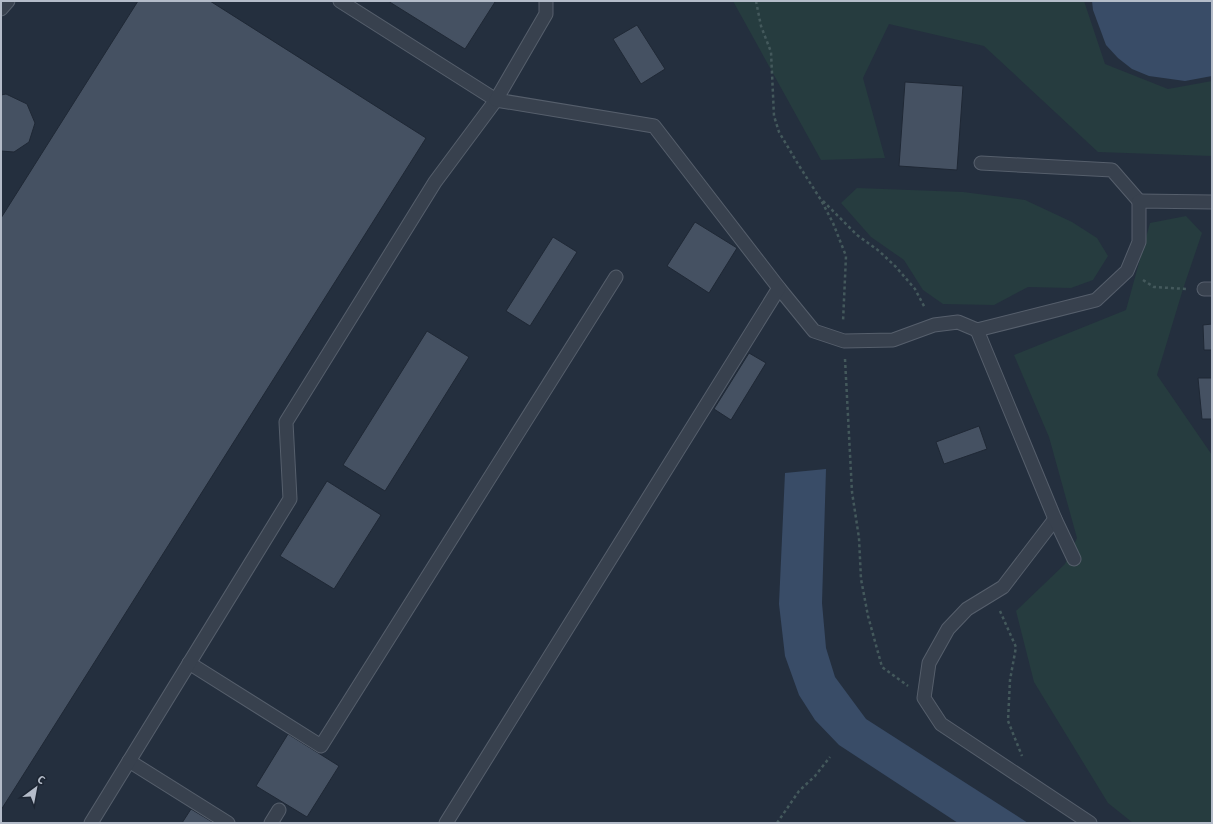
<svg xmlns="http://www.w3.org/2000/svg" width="1213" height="824" viewBox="0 0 1213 824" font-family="'Fira Sans',sans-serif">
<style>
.green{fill:#263c3f}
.water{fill:#394c67}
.building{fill:#455162;stroke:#1f2835}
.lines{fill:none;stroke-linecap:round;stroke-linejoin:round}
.service-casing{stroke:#565f6c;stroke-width:15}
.path{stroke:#44595c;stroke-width:2.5;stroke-dasharray:3 3;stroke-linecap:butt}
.service{stroke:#38414e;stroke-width:13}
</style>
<rect width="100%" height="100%" fill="#242f3e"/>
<g class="green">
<path d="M733,1H1084L1105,64L1168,89L1212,81V156L1098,152L984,46L889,24L863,78L885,158L821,160Z"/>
<path d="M857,188L963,192L1025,200L1072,222L1097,238L1108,256L1093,280L1071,288L1028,287L994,305L943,304L923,290L904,260L871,237L841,203Z"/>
<path d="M1186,216L1202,233L1183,289L1157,375L1212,455V823H1133L1108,803L1034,682L1016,611L1065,564L1077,538L1049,437L1014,355L1126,310L1150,223Z"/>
</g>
<g class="water">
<path d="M1092,1H1212V76L1185,81L1149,76L1132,69L1118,58L1106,45L1093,10Z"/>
<path d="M826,469L822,603L826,648L835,677L866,719L1028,823H958L839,745L815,720L799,695L785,656L779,604L785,473Z"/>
</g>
<g class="building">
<path d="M138,1H210L426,138L1,810V218Z"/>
<path d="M388,1H493L495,2L465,49Z"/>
<path d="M637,25L665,69L641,84L613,39Z"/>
<path d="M905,82L963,86L957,170L899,166Z"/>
<path d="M6,94L27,104L35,123L29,142L14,152L1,151V95Z"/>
<path d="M695,222L737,248L709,293L667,266Z"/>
<path d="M553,237L577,252L530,326L506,311Z"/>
<path d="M1212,324V350H1204L1203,325Z"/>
<path d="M427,331L469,357L385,491L343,465Z"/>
<path d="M749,353L766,363L731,420L714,409Z"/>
<path d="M1198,378H1212V419H1202Z"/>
<path d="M979,426L987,449L944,464L936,442Z"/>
<path d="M327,481L381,515L334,589L280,556Z"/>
<path d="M288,734L339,766L307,817L256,786Z"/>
<path d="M191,809L214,823H182Z"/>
</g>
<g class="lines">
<defs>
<g id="service">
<path d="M1,9L8,1"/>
<path d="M981,163L1112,170L1139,201"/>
<path d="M779,288L814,331L844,341L893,340L934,325L958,322L977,330"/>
<path d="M1204,289H1212"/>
<path d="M1055,519L1003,587L967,609L948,629L929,663L924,698L941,724L1090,823"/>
<path d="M1074,559L1055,519L977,330L1096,300L1127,271L1139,242V201L1212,202"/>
<path d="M189,663L321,746L616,277"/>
<path d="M129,761L228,823"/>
<path d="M91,823L290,499L286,422L435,182L496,100L340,1"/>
<path d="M271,823L279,810"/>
<path d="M446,823L779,288L654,126L496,100L546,14V1"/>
</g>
</defs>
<use href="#service" class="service-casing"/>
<g class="path">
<path d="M756,1L761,26L771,52L774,116L779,132L798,164L821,200L833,223L846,256L843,322"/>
<path d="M823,201L857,235L879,251L896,267L915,289L925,308"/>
<path d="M1143,280L1154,287L1186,289"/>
<path d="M845,359L852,492L859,538L861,579L868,616L882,667L908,686"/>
<path d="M1000,611L1016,647L1010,680L1008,721L1022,756"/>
<path d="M777,823L799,791L815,776L830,757"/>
</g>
<use href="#service" class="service"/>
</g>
<rect width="1213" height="824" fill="none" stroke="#b4bcc9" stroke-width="4"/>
<g transform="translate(36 788) rotate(32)" stroke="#1d2633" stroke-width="3" paint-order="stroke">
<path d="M0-3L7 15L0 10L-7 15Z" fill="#b4bcc9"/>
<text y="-6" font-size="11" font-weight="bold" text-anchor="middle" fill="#b4bcc9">С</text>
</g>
</svg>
